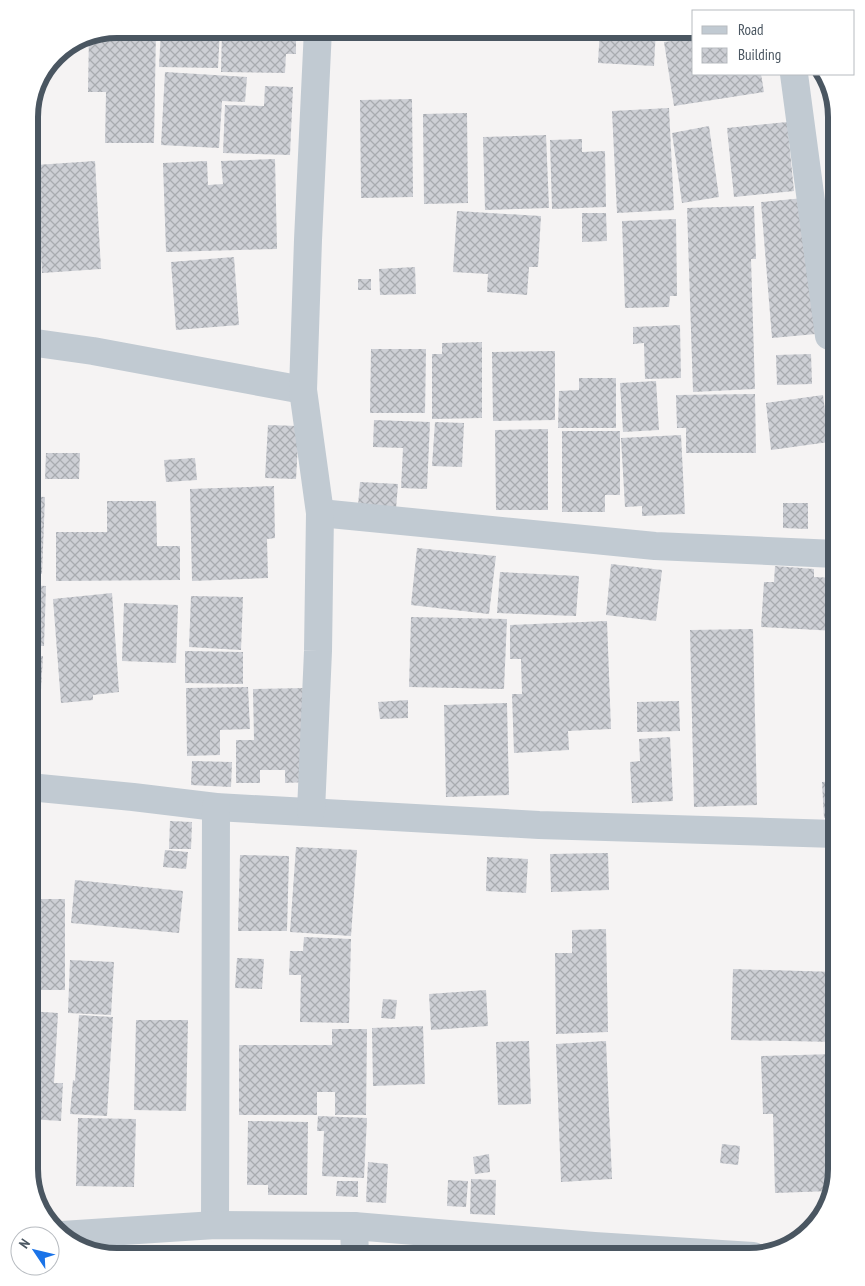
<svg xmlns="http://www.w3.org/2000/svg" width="865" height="1286" viewBox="0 0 865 1286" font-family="'PT Sans Narrow',sans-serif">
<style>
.building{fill:url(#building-cross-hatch)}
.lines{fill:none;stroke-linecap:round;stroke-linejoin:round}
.minor{stroke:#c1cad2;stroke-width:28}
.rim{fill:none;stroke:#4a5661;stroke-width:6}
</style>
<defs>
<pattern id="building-cross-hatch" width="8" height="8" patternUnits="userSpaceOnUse" patternTransform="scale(1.25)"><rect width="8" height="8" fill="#cdcfd5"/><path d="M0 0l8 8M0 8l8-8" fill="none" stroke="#a8abb0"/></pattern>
</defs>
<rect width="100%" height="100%" fill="#f5f3f3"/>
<g class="building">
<path d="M116,29H156L154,143H105L106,92H88L89,34Z"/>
<path d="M161,29H220L218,68L159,67Z"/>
<path d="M222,29H296V54H286L285,73L221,72Z"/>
<path d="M600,29H656L654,66L598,63Z"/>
<path d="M694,38V74H761L764,92L674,106L664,42Z"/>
<path d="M165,72L247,77L245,102L222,101L219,148L161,145Z"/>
<path d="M265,86L293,87L290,155L223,153L225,105L264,106Z"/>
<path d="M829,95H831L836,121L826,120Z"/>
<path d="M412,99L413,197L361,198L360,100Z"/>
<path d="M669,108L674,210L617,213L612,111Z"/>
<path d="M467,113L468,203L424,204L423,114Z"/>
<path d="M787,122L794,191L734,197L727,128Z"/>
<path d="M709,126L719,197L682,203L672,133Z"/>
<path d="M546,135L549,208L485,210L483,137Z"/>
<path d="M582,139V152L605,151L606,207L552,209L550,140Z"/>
<path d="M275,159L277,249L166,252L163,163L207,161L208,185L223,184L221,161Z"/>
<path d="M95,161L101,269L42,273L36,165Z"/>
<path d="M804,198L816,334L772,338L761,202Z"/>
<path d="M754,206L756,259H751L755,389L693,392L687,208Z"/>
<path d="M457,211L541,216L538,267H529L527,295L487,292L488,274L453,272Z"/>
<path d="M582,213H606L607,241L582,242Z"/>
<path d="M676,219L677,296H670L669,307L625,308L622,221Z"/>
<path d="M234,257L239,325L176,330L171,262Z"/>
<path d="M415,267L416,294L380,295L379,269Z"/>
<rect x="358" y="279" width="13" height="11"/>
<path d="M680,325L681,378L645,379L644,343L633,344V327Z"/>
<path d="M482,342V418L432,419V354H442V343Z"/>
<path d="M371,349H426L425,413H370Z"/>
<path d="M555,351V420L493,421L492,352Z"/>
<path d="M811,354L812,384L777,385L776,355Z"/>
<path d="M579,378H616V428H558L559,391L579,390Z"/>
<path d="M656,381L659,430L623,432L620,383Z"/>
<path d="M755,394L756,453H686V428H677L676,395Z"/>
<path d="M823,395L829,442L771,450L766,403Z"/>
<path d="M374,420L430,422L427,489L401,488L403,448L373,447Z"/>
<path d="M435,422L464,423L462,467L432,466Z"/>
<path d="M268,425L299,426L296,479L265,478Z"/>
<path d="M548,429V510H496L495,430Z"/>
<path d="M562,431H620V495H605V512H562Z"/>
<path d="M681,435L685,514L642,516V506L625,507L621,438Z"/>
<path d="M46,453H80L79,479H45Z"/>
<path d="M195,458L197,480L166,482L164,460Z"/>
<path d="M360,482L398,484L396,509L358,506Z"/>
<path d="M274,486L275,538L267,539L268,578L192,581L190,489Z"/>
<path d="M29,496L45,497L42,574L29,573Z"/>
<path d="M107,501H156L157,546H180V580L56,581V532H107Z"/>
<path d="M783,503H808V529L783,528Z"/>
<path d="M417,548L496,556L489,614L411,605Z"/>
<path d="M611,564L662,570L656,621L606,615Z"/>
<path d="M775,566L814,569V577L836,578V631L761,627L764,582H774Z"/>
<path d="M500,572L579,576L576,616L497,613Z"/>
<path d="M29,585L46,586L44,646H29Z"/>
<path d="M112,593L119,692L93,695V700L61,703L53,599Z"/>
<path d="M191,596L243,597L241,650L189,647Z"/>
<path d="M124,603L178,605L176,663L122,661Z"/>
<path d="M411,617L507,619L504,689L409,687Z"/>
<path d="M607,621L611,729L568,731L569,750L514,753L512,694H522L521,659H510V625Z"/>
<path d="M753,629L757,805L694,807L690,630Z"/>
<path d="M185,651L243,652V684L185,683Z"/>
<path d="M29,656H43L38,741H29Z"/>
<path d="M248,687L250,729L220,730V755L187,756L186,688Z"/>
<path d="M308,688V782L285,783V770H260V783H236V740H254L253,689Z"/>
<path d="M408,700V718L380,719L378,702Z"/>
<path d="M679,701L680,731L637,732V702Z"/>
<path d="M507,703L509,795L446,797L444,705Z"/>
<path d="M826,733H836V772H825Z"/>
<path d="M670,737L673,801L632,803L630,762L640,761L639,739Z"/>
<path d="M192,761L232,762L231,787L191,785Z"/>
<path d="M836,781V817L824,818L822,782Z"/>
<path d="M170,821L192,822L191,849H169Z"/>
<path d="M296,847L357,850L351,936L290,932Z"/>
<path d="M165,850L188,852L186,869L163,867Z"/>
<path d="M608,853L609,890L551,892L550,854Z"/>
<path d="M240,855L289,856L287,931H238Z"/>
<path d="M487,857L528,859L526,893L486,891Z"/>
<path d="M75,880L183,891L179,933L71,923Z"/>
<rect x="29" y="899" width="36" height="91"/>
<path d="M606,929L608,1032L556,1034L555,953H572V930Z"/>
<path d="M304,937L351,939L349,1023L300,1022L301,975H289L290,951H303Z"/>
<path d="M237,958L264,959L262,989L235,988Z"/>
<path d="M70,960L114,962L111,1015L68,1013Z"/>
<path d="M733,969L836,972V1042L731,1040Z"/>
<path d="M486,990L488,1026L431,1030L429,994Z"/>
<path d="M383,999L397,1000L395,1019L381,1018Z"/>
<path d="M29,1011L58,1013L54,1083H63L61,1121L29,1119Z"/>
<path d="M79,1015L113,1017L107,1116L70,1114L73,1080L75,1081Z"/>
<path d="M136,1020H188L186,1111L134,1110Z"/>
<path d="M423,1026L425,1084L373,1086L372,1028Z"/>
<path d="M332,1029H367L366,1115H335V1092H317V1115H239V1045H332Z"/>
<path d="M529,1041L531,1104L498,1105L496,1042Z"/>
<path d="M606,1041L612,1179L561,1182L556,1044Z"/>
<path d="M836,1054V1170L831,1191L775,1193L773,1114H763L761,1056Z"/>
<path d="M318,1116L367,1118L364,1178L322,1176L324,1131H317Z"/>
<path d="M78,1118L136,1119L134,1187L76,1186Z"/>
<path d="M248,1121L308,1122L307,1195H268V1185H247Z"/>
<path d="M722,1144L740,1146L738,1165L720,1163Z"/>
<path d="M489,1154L490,1172L475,1174L473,1157Z"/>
<path d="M368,1162L388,1164L386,1203L366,1202Z"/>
<path d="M471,1179L496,1180L495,1215L470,1214Z"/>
<path d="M448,1180L468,1181L466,1207L447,1206Z"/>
<path d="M337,1181H358V1197L336,1196Z"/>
</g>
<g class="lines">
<g class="minor">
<path d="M794,74L829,336"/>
<path d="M29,342L93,351L303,390"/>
<path d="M320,513L655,546L836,554"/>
<path d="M29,787L133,797L216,807L539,825L836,834"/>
<path d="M311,811L318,651L320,513L303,390L308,240L318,29"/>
<path d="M215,1225L216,807"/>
<path d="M354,1226L355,1257"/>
<path d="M62,1235L215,1225L354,1226L594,1246L753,1256"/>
</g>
</g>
<path d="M0 0H865V1286H0ZM117 38H749A79 79 0 0 1 828 117V1169A79 79 0 0 1 749 1248H117A79 79 0 0 1 38 1169V117A79 79 0 0 1 117 38Z" fill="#fff" fill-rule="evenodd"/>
<path class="rim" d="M117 38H749A79 79 0 0 1 828 117V1169A79 79 0 0 1 749 1248H117A79 79 0 0 1 38 1169V117A79 79 0 0 1 117 38Z"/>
<rect x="692" y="10" width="162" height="65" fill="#ffffff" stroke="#b7bbc0"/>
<rect x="702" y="26" width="25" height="8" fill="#c1cad2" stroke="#b7bbc0"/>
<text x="738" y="35" font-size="15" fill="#4a5661">Road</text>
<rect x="702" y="48" width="25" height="15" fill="url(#building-cross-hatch)" stroke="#b7bbc0"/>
<text x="738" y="60" font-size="15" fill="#4a5661">Building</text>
<g transform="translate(35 1251) rotate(305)"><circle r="24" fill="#ffffff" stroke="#b7bbc0"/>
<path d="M0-4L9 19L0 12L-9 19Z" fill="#1a73e8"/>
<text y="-8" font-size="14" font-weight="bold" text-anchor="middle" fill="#4a5661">N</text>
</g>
</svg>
